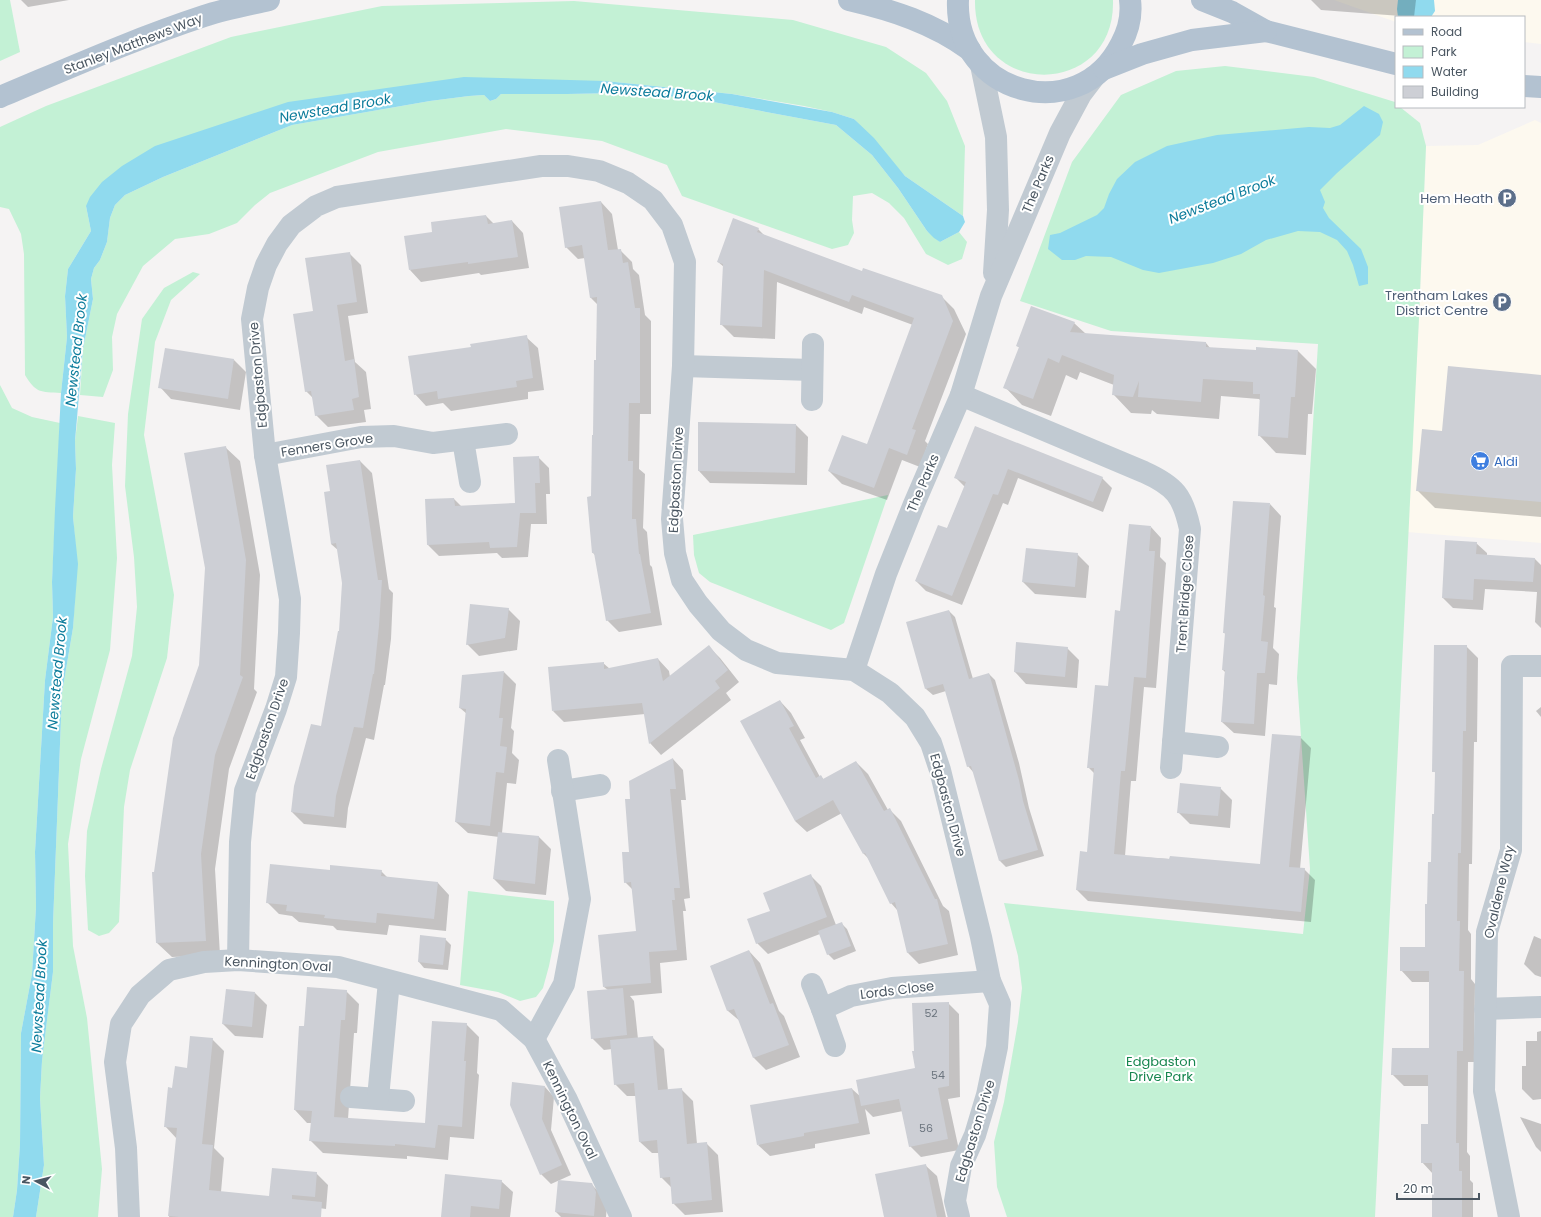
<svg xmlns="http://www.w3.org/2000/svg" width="1541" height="1217" viewBox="0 0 1541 1217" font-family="Poppins,sans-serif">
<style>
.commercial{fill:#fdf9ef}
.green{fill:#c3f1d5}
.water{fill:#90daee}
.shadow{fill:#0003}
.building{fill:#cdcfd5}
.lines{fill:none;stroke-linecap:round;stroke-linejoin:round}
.minor{stroke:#c1cad2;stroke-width:22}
.major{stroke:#b3c2d1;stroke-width:22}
.labels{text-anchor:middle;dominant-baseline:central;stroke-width:4;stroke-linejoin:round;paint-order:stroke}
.number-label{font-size:11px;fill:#6b747e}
.street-label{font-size:13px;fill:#4a5661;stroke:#fff}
.service-label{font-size:13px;fill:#4e5e75;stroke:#fff;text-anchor:end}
.shop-label{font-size:13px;fill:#366cbe;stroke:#fff;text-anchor:start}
.park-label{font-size:13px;fill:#17864f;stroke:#fff}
.water-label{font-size:14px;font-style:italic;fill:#0c7c9b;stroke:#fff}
</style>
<rect width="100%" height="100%" fill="#f5f3f3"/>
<g class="commercial">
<path d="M1334,0H1541V44L1524,42V17H1396V22Z"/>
<path d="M1535,120L1541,123V543L1407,532L1419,318L1426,146L1478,145Z"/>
</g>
<g class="green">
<path d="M0,0H10L20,52L0,61Z"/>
<path d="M975,0H1113C1116,99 973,100 975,0Z"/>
<path d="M574,1L793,20L886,47L926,73L947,101L965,146L963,216L905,176L854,119L832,112L804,106L732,94L605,81L372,90L86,206L91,231L68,269L65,296L67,337L61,393C40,392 36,393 25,375L24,254L21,234L9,209L0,207V127L46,106L231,37L382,6Z"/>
<path d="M1225,66L1314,77L1395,102L1396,107H1400L1420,123L1426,146L1419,318L1375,1217H1007L997,1187L994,1142L1004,1102L1018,1022L1022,988L1018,956L1004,903L1303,934L1310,869L1297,678L1318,344L1111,331L1020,301L1072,162L1121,95L1176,71Z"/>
<path d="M622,93L692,98L836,125L872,155L898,188L927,231L940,242L959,232L967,242L962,259L948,265L926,254L904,218L889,203L872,193L853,196L852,220L854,233L848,245L832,249L682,196L667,165L602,141L506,129L378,152L270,193L255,205L237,223L209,234L175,239L143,266L117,314L112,337L113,370L103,397L80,395L83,349L93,299L91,279L94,268L100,260L107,242L110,218L115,205L125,195L163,177L292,125L430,101L469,96L484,95L490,101L496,99L501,94H567Z"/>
<path d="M193,272L200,274L171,300L155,342L144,435L174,595L167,658L130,770L124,807L119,922L109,933L99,936L88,930L85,876L87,831L101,769L132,656L137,607L134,557L125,486L128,414L142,319L164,288Z"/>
<path d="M0,385L12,408L32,417L60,423L52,582L53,617L45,680L35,852L36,907L32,974L21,1033L20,1144L17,1190L13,1217H0Z"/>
<path d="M78,416L115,423L112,465L117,558L110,650L81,759L68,844L73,946L87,1018L102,1169L98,1217H36L44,1165L40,1098L42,1061L53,972V924L62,693L73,628L77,564L73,517L76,469L75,441Z"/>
<path d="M888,495L844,623L831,630L710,582L699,573L694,555L693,535Z"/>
<path d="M468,891L554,901V941L549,966L543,988L536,997L520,1001L498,992L460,985Z"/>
</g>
<g class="water">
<path d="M1398,0H1434L1435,11L1431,17H1398L1397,9Z"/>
<path d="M464,77L605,81L732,94L832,112L854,119L874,138L905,176L963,216L965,222L959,232L940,242L934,238L927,231L898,188L872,155L836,125L692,98L622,93L567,94H501L496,99L490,101L484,95L469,96L430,101L292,125L163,177L125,195L115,205L110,218L107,242L100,260L94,268L91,279L93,299L83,349L75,441L76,469L73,517L78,564L73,628L62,693L53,924V972L42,1061L40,1098L44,1165L36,1217H13L17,1190L20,1144L21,1033L32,974L36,907L35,852L45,680L53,617L52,582L55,509L61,393L67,337L65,296L68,269L91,231L86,206L90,197L102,182L122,166L155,146L288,102Z"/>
<path d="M1364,106L1379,114L1383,122L1380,135L1337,173L1320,190L1325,202L1323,208L1329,218L1361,249L1368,267V284L1359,286L1353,265L1347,251L1337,240L1320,232L1298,231L1266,240L1241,254L1213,263L1159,273L1143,270L1111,257L1086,256L1075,260H1062L1048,249L1050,235L1060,233L1097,215L1104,208L1109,194L1117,179L1135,162L1167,146L1217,135L1309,127L1330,128L1340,125Z"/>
</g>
<g class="shadow">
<path d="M21,0H69L28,7Z"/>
<path d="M1311,0H1416L1414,17L1321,10Z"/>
<path d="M601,202L612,214L618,250H620L632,262L633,269L639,275L645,315L651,321V414H640L639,469L645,474L643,528L647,532L650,565L652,567L662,625L619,632L607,620L596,556L593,553L592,497L598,305L591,298L585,258L578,259L566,247Z"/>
<path d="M486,216L494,224L512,221L523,233L529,268L481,275L479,273L421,282L410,270L433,233Z"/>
<path d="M758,229L765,236L863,272L941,296L954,309L966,334L925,441L928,444L920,467L902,460L887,500L842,484L829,471L868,446L913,325L864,307L862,314L777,282L775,339L734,337L721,324L724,267L718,262Z"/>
<path d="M349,253L361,265L368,313L348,316L355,362L366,372L371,409L364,410L366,422L328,427L316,415L313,398L306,391L314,312Z"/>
<path d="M1074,323L1086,334L1206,343L1210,348L1256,352L1257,348L1298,351L1316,369L1312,414H1308L1306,455L1276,453L1259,435L1261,401L1259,399L1221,396L1219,419L1157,414L1152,410L1151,414L1131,413L1114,395V385L1080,372L1077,380L1066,375L1051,416L1022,405L1005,387L1020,348L1017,346Z"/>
<path d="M526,337L538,348L544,390L528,392V399L451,411L443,403L426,406L415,394L472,348Z"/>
<path d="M234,360L246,372L240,410L171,399L160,387Z"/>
<path d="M1541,376V517L1435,508L1417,490L1443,432Z"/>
<path d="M796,425L808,437L807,485L710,483L699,471Z"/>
<path d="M976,427L1102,478L1112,488L1103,512L1018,478L1008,505L1003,503L962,605L926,591L916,581L947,529L965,487L955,477Z"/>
<path d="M225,447L240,461L260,575L254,689L257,692L229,769L215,869L220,955L172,957L157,943L153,873H155L200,666Z"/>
<path d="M538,457L549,468L550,494H546L547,524H531L528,557L502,558L497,553L439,556L428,545L454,499L462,507L516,504Z"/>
<path d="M360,461L372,473L389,589L393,593L391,639L385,685H384L374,740L366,738L348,808L346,828L304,824L292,812L322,728L340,632L343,583L339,551L331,544V492Z"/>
<path d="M1270,504L1281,516L1274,607L1276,608L1273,648L1279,654L1277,685L1269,684L1265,736L1234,733L1222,722L1225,672L1223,670L1226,634L1224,633Z"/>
<path d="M1151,527L1161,538L1160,557L1166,563L1156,688L1144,687L1136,781H1131L1125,856L1261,865L1300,737L1311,748L1300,869H1304L1315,880L1311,922L1088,901L1077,890L1088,853L1095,774L1088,767L1109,687L1121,612Z"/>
<path d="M1476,543L1487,553V556L1535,559L1541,565V628L1535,622L1537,592L1485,589L1483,610L1453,608L1443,598Z"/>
<path d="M1077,554L1089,566L1086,598L1035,594L1023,582Z"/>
<path d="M508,609L520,621L517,650L479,656L467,644Z"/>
<path d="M949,611L955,617L973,679L989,674L995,680L1019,763L1029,808L1044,856L1006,867L1000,861L974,773L968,766L946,691L933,695L926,689Z"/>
<path d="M1466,646L1478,658L1477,742H1474L1472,864H1469L1468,930L1471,934V979L1475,984L1474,1062H1468L1467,1152L1470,1156V1180L1473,1183V1217H1433V1174L1422,1162L1428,1125L1429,1086H1404L1392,1074L1430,1049V982H1412L1401,970L1426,948L1435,815L1436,773L1433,771Z"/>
<path d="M709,647L720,658L739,682L726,693L731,700L661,755L650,743L645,714L564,722L553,711L603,663L610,669L658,659L669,671L670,677Z"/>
<path d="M1067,648L1079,660L1077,688L1026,684L1015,672Z"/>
<path d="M504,672L516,684L511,728L514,731L512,753L519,760L516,784L507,783L502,833L539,837L551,849L546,895L506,891L494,879L499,837L468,833L456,822L467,714L460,708Z"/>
<path d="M780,701L791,713L805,738L800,740L820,777L821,776L824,780L856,762L868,774L888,810L889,809L901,821L943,906L949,911L958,955L919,964L908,953L898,911L891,903L870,860L864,854L842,813L807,832L795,821Z"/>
<path d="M1541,707V717L1536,711Z"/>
<path d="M673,759L683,770L686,800H681L690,898L684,899L686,911H683L687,960L660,963L662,993L630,996L634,1001L638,1039L652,1037L664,1049L668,1091L681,1089L693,1101L697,1144L706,1143L718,1155L723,1212L685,1215L673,1203L672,1188L661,1177L659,1153H652L640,1142L636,1096H627L615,1084L612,1049L604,1050L592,1038L608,990L604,987L637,932L633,890L625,882L630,852L631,800Z"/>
<path d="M1220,788L1232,800L1230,828L1190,824L1178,812Z"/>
<path d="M330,871H381L388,878L438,883L449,895L446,931L389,925L387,935L337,930L333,926L299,922L292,916L279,914L267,902Z"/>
<path d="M810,875L821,886L836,925L841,923L847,929L856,951L834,960L828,954L820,934L768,954L757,943L771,911Z"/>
<path d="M421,936L445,939L451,945L448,970L424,968L419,962Z"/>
<path d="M1534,936L1541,939V977L1535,975L1524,964Z"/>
<path d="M749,951L760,963L779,1011L784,1016L800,1057L766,1070L754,1058L741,1022L728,1011L711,966Z"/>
<path d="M346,991L359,1004L357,1033H354L348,1119L426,1124L466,1024L479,1037L477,1073L479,1075L474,1139L450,1137L448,1160L407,1156V1159L323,1153L310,1140L312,1123H307L295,1110L305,1027Z"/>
<path d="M255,993L267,1005L263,1038L235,1036L223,1024Z"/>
<path d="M948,1003L959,1014L960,1097L948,1099L959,1150L921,1157L910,1146L903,1111L873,1117L865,1109L870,1134L815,1144V1148L770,1156L758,1145L852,1089L861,1097L916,1069L915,1052Z"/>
<path d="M1541,1031V1099L1533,1100L1522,1089V1066H1526V1041H1537V1032Z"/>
<path d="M212,1039L224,1051L214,1148L224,1158L221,1192L270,1197L316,1173L328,1185L326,1209L304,1206L303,1217H169L177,1139L165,1126L173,1089Z"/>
<path d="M545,1087L554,1097L551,1130L571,1175L551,1184L541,1174L511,1105Z"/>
<path d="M1520,1117L1541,1124V1152L1536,1147Z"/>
<path d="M925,1165L937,1176L946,1217H885Z"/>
<path d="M501,1181L513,1192L510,1217H442Z"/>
<path d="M591,1184L603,1196L607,1205L606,1217H561L556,1212Z"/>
</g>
<g class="building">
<path d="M601,201L608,250L621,249L623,263L628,262L635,308H640V403H629L628,461H633L632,519H636L639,554H640L651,613L606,621L594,553H592L587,497L591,496L592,435H593L594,360H596L597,297L590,298L582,245L565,248L559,207Z"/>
<path d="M486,215L488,224L512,220L518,257L468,264V262L409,270L404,236L432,232L431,222Z"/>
<path d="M733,218L759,228L757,232L862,271L863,268L942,295L953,321L912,429L916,430L907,455L889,448L874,488L828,471L842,435L867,444L914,318L852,295L849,302L764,270L762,327L720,325L723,264L717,262Z"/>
<path d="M350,252L357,302L337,305L345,361L354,359L359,397L352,399L354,410L315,416L311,391L305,392L293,314L313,311L305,258Z"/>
<path d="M1031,306L1075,322L1070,332L1206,342V347L1256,350V347L1298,350L1295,397H1291L1288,438L1258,436L1260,394H1253V382L1203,379L1201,402L1138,397L1139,381L1133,397L1112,395L1114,375L1062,355L1059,363L1048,358L1033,399L1003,388L1019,347L1016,346Z"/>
<path d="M527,335L533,378L516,381L517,387L438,399L437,391L414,395L408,356L471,347L470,344Z"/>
<path d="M165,348L234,359L228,399L158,388Z"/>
<path d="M1448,366L1541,375V502L1416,491L1422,429L1442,431Z"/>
<path d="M698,422L796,424L795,473L698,471Z"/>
<path d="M975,426L1103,477L1093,502L1008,469L998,495L993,494L952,596L915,581L938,525L947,528L966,482L954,478Z"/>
<path d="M226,446L246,560L240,675L243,677L215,755L201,854L206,941L156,943L152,872H154L173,738L199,665L205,568L184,453Z"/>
<path d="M539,456L540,483H535L536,513H520L517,547L490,548L489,542L427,545L425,499L454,498L455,506L515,503L513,457Z"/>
<path d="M360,460L378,580H382L379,626L374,674H373L363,728L354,727L336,796L334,817L291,812L294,786L311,724L321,726L338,631H339L342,583L336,543L331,544L324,492L330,491L326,465Z"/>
<path d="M1233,501L1270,503L1263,595L1265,596L1261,641L1268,642L1265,673H1257L1254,724L1221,722L1225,670H1222L1225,633H1223Z"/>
<path d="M1129,524L1151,526L1149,551H1155L1146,678L1134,677L1125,771H1121L1114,854L1169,859L1170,856L1260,864L1272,734L1301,736L1289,867L1305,868L1301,912L1076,890L1080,851L1087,852L1094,768H1087L1095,685L1108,686L1115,610L1120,611Z"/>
<path d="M1445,540L1477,542L1476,554L1535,558L1533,582L1474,579L1473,600L1442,598Z"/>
<path d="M1026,548L1078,553L1075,587L1022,582Z"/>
<path d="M470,604L509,608L505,638L466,645Z"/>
<path d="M949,610L969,679L989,673L1019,780L1023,801L1038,850L999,861L971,766L967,767L943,684L925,689L906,622Z"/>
<path d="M1016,642L1068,647L1065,677L1014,672Z"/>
<path d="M709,645L728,670L715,681L720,688L649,744L642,703L552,711L548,667L604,662V669L658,658L663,681Z"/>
<path d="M1434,645H1467L1466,731H1463L1461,853H1458L1457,921H1460L1459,971H1464L1463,1051H1457L1456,1143H1459V1171H1462V1217H1432V1163H1421V1124H1428V1075H1391L1392,1048H1429V971H1400V947H1425V904H1427L1428,862H1431L1432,814H1434L1435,772H1432Z"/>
<path d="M504,671L499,718H503L500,746L507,747L504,773L496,772L490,826L455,822L466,709L459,708L462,675Z"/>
<path d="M780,700L794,726L789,728L816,778L821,775L823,779L856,761L884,811L890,808L935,899H937L948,944L907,953L895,902L890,904L865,853L863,854L833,800L795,821L740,721Z"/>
<path d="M673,758L676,789H670L680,888H674L675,900H672L677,950L649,952L651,983L603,987L598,935L636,931L631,882L624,883L622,852H629L625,799H630L629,781Z"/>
<path d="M1180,783L1221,787L1218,816L1177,813Z"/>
<path d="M498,832L539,836L535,884L493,879Z"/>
<path d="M270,864L330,870V865L382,870L381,876L438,882L434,919L377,913L376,923L324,918L325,915L286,911L287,905L266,903Z"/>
<path d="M811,874L827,917L756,944L747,919L770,911L763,893Z"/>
<path d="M842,922L851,946L827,955L818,931Z"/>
<path d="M420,935L446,938L443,965L418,962Z"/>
<path d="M749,950L770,1004L773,1003L789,1045L753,1058L734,1009L727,1011L710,966Z"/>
<path d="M307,987L347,990L345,1020H341L334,1117L425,1123L432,1021L467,1023L464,1061H466L462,1127L438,1125L435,1148L395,1144V1146L309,1141L312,1111L294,1110L299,1026H304Z"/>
<path d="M623,988L627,1035L591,1039L587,991Z"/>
<path d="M226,989L255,992L252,1027L222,1024Z"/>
<path d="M949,1002V1086L938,1088L948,1139L909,1147L899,1099L861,1106L856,1080L915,1068L912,1051H914L912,1003Z"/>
<path d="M190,1036L213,1038L202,1144L213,1145L209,1190L269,1196L272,1168L317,1172L315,1197L292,1195V1199L322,1202L321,1217H179L168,1216L177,1128L164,1127L168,1087L172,1088L175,1066L187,1068Z"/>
<path d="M653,1036L658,1090L682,1088L687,1144L707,1142L712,1200L672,1204L670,1177L660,1178L657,1140L639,1142L634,1083L614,1085L610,1040Z"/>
<path d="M512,1082L545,1086L542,1119L562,1165L540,1175L510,1105Z"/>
<path d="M852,1088L859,1123L804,1133V1136L757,1145L750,1105Z"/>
<path d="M926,1164L937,1217H884L875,1174Z"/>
<path d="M445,1174L502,1180L499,1209L471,1206L470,1217H441Z"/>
<path d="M558,1180L592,1183L596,1192L594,1216L555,1212Z"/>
</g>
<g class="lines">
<g class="minor">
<path d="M981,65L996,137L998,210L994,273"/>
<path d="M683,366L812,370"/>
<path d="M961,395L1144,472C1175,486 1183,496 1190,529L1171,768"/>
<path d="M812,400L813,344"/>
<path d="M463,440L470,482"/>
<path d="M265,455L361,437L394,436L433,443L507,434"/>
<path d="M854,670L886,574L914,504L961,395L991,296L1060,133L1081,94L1094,77"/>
<path d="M1173,742L1218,747"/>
<path d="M562,791L600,785"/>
<path d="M238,960L240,842L245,791L276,709L286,677L289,633L290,599L265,455L252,319L258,288L266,265L277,244L291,225L316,206L337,197L541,166H568L599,171L628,183L653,200L672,225L685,262L683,366L672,519L675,553L682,580L698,604L721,631L746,650L777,663L854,670L890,693L915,717L931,743L940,770L981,937L990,981L1000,1004L997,1047L987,1095L975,1135L961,1166L955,1201L959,1217"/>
<path d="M812,984L822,1009"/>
<path d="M1485,1009L1541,1007"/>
<path d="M534,1039L564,984L580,899L558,760"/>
<path d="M835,1046L822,1009L851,996L892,988L990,981"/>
<path d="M351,1097L404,1101"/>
<path d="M378,1098L389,981"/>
<path d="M129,1217L126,1148L115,1062L121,1024L140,995L169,970L204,962L238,960L338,967L501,1010L534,1039L567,1100L621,1217"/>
<path d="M1509,1217L1484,1091L1487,932L1511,850L1512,666H1541"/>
</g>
<g class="major">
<path d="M849,0C892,10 933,23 970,50"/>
<path d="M958,0C954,95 1079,128 1121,44C1128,31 1132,15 1130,0"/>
<path d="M1202,0L1232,12L1266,31L1396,64"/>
<path d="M1104,69L1142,54L1192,40L1266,31"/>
<path d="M1524,86L1541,87"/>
<path d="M0,97C67,69 134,39 204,16C225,9 247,5 269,0"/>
</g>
</g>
<defs>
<symbol id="parking-disc" viewBox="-11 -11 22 22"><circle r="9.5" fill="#5c6f8a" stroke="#fff"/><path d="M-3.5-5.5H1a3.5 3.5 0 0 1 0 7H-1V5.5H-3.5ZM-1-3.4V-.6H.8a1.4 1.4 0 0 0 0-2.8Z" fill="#fff"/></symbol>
<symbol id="supermarket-disc" viewBox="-11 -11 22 22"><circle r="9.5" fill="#3f7fe0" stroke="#fff"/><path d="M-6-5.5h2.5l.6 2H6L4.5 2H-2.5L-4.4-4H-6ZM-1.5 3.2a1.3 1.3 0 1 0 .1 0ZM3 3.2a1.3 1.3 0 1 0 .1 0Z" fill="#fff"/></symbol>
</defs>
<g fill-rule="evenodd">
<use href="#parking-disc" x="1496" y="187" width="22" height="22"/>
<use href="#parking-disc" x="1491" y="291" width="22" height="22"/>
<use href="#supermarket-disc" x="1469" y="450" width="22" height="22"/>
</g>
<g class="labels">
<g class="number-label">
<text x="931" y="1013">52</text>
<text x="938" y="1075">54</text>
<text x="926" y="1128">56</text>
</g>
<g class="street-label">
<text transform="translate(133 44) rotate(-21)">Stanley Matthews Way</text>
<text transform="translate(1038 184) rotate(-67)">The Parks</text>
<text transform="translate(258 375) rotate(-95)">Edgbaston Drive</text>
<text transform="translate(327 445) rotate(-9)">Fenners Grove</text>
<text transform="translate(676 480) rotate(-87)">Edgbaston Drive</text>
<text transform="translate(923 483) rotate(-67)">The Parks</text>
<text transform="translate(1185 594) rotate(-86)">Trent Bridge Close</text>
<text transform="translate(267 729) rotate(-71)">Edgbaston Drive</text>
<text transform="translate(948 805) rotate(75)">Edgbaston Drive</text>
<text transform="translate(1499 892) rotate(-77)">Ovaldene Way</text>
<text transform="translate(278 964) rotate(3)">Kennington Oval</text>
<text transform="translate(897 990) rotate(-7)">Lords Close</text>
<text transform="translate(570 1110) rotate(64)">Kennington Oval</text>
<text transform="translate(975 1131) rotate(-73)">Edgbaston Drive</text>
</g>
<g class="service-label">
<text x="1493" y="198">Hem Heath</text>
<text x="1488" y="295">Trentham Lakes<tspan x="1488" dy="15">District Centre</tspan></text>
</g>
<g class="shop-label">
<text x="1494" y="461">Aldi</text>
</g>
<g class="park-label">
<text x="1161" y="1061">Edgbaston<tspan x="1161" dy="15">Drive Park</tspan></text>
</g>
<g class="water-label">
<text transform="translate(657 92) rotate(4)">Newstead Brook</text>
<text transform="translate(335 108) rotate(-10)">Newstead Brook</text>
<text transform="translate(1222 199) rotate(-21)">Newstead Brook</text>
<text transform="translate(76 350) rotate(-84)">Newstead Brook</text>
<text transform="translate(57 673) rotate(-85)">Newstead Brook</text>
<text transform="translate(39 996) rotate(-87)">Newstead Brook</text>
</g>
</g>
<rect x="1395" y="16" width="130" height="92" fill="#ffffff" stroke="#b7bbc0"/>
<rect x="1403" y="29" width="20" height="6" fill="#b3c2d1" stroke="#b7bbc0"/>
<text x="1431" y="36" font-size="12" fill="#4a5661">Road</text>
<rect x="1403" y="46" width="20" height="12" fill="#c3f1d5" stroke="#b7bbc0"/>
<text x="1431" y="56" font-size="12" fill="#4a5661">Park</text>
<rect x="1403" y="66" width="20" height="12" fill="#90daee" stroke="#b7bbc0"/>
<text x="1431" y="76" font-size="12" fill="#4a5661">Water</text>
<rect x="1403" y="86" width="20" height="12" fill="#cdcfd5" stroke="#b7bbc0"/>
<text x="1431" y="96" font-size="12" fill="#4a5661">Building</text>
<g transform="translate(36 1181) rotate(277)" stroke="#ffffff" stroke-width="3" paint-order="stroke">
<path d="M0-3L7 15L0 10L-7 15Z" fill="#4a5661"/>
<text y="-6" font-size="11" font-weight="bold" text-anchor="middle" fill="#4a5661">N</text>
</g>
<path d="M1397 1193v6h82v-6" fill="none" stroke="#4a5661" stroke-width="2"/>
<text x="1403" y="1193" font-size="12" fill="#4a5661" stroke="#ffffff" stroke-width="3" paint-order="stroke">20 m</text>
</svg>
